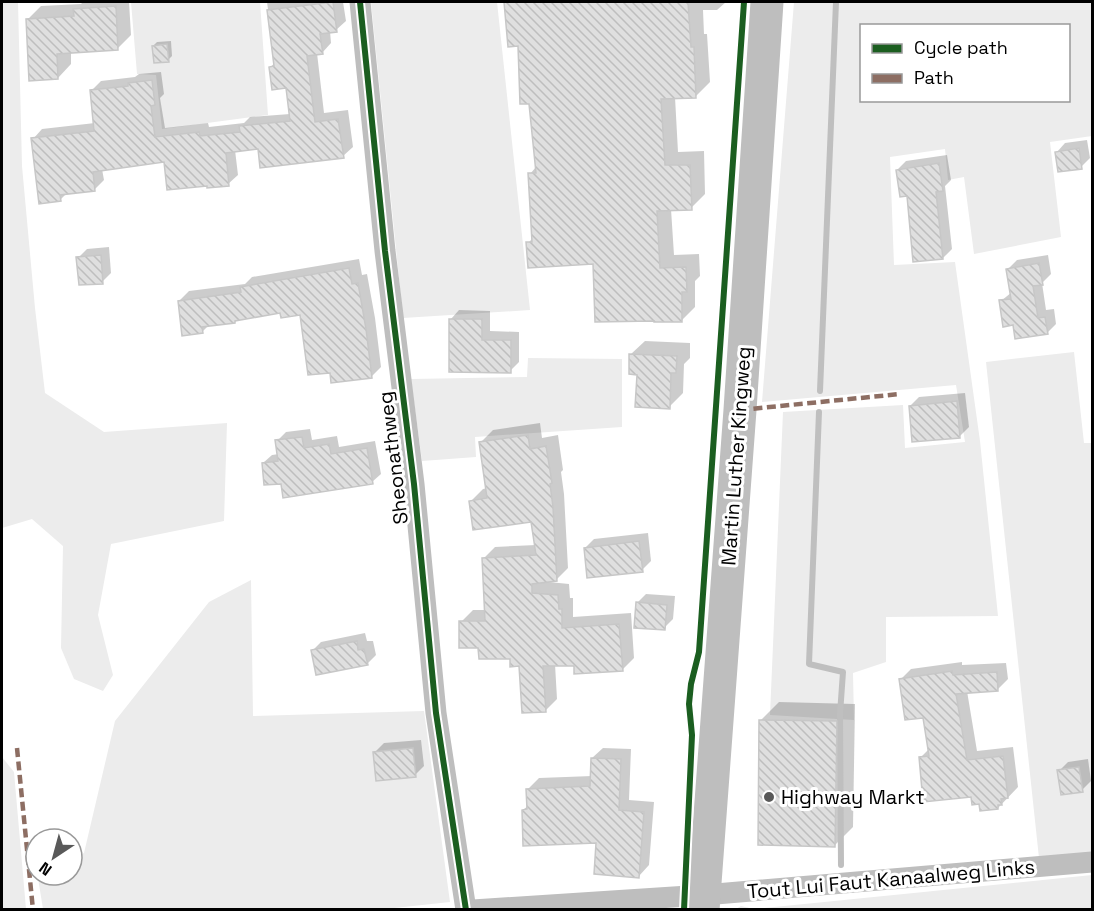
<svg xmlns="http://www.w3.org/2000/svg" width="1094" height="911" viewBox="0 0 1094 911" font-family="'Space Grotesk',sans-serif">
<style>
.grass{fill:#ececec;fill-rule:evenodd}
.shadow{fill:#0003}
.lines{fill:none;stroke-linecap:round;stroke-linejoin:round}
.stream{stroke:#bfbfbf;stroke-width:6}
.building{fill:url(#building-back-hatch);stroke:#c7c7c7;stroke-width:1.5}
.minor{stroke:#bebebe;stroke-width:21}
.primary{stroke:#bebebe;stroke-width:33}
.quiet{stroke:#8d6e63;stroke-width:4.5;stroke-dasharray:9 4.5;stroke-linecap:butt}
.cycleway-casing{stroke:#fff;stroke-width:10}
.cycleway{stroke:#1b5e20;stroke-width:6}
.poi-dot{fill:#595959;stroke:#fff;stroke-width:2}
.labels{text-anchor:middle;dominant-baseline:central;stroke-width:6;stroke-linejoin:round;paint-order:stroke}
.street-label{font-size:20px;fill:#000;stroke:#fff}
.poi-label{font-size:20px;fill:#000;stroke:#fff;text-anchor:start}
</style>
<defs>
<pattern id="building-back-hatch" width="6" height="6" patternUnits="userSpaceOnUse" patternTransform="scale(1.5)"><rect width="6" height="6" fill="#dfdfdf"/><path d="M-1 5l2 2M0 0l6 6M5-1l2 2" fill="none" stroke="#bebebe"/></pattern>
</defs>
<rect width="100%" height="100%" fill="#fff"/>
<g class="grass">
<path d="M2,2H18L22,166L35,308L45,393L104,432L227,423L224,521L111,544L98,615L113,675L103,691L74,679L61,648L63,546L32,519L2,528Z"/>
<path d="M131,2H260L268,115L162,129L156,75L137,74Z"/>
<path d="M371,2H497L530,310L403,318Z"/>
<path d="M794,2H1092V136L1050,142L1061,237L974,254L964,177L948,180L945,149L890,157L894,265L955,262L980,441L998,616L886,617V662L853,673L854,720L770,715L783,412L903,405L905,448L965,442L956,385L762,402ZM862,26H1068V100H862Z"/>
<path d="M1074,352L1084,443H1092V853L1039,858L986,362Z"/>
<path d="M528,358L622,359V427L475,437L476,457L422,461L411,379L527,377Z"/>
<path d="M251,580L253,716L424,711L450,902L376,910L43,909L38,878L44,875H72V859L84,853L115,721L209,602Z"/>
<path d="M2,757L14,772L26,909H2Z"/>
<path d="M1092,875V909H736L741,906L754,909Z"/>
</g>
<g class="shadow">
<path d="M83,2H129L131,35L118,48L71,51V64L58,78L27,20L41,6L81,4Z"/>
<path d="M267,2H343L346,21L336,30L330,31L331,43L322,53H317L324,113L348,110L353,147L343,156L259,147L235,150L238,175L228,184L166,160L102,169L104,180L94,190L67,193L60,200L33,139L42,129L95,123L92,90L101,81L135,77L139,74L161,72L164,94L160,98L165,128L208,123L209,127L244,123L250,117L290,114L287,86L271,67L275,62Z"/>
<path d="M506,2H726L717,10H703L704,34H707L710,82L696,96L675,97L678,152L704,151L705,194L691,208L671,209L674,255L699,254L700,276L695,281V307L682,320L594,263L528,243L533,238L530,174L536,167L530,102L519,44L509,45Z"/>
<path d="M171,41L172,56L168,60L153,46L157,42Z"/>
<path d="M1087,140L1090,158L1081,167L1057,152L1065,143Z"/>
<path d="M947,155L951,180L945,186L952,249L943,258L908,194L897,170L906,161Z"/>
<path d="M109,247L111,273L102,282L78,258L87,249Z"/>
<path d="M1048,255L1051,274L1042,283L1046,310L1054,309L1056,324L1047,333L1015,324L1001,301L1012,292L1008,269L1017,260Z"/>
<path d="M359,259L362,275L367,274L375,318L381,367L371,377L331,371L302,313L281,312L238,319L235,322L209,325L202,332L179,301L189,291L245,284L252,277Z"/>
<path d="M459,310L490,311V331L519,332V362L510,371L451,319Z"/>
<path d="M645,341L690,343V358L684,364L683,393L669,407L638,373L631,354Z"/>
<path d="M965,393L969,427L960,436L910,406L919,397Z"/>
<path d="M540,423L542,438L558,435L563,470L561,472L564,494L568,568L556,580L549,582L569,584L570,598H573V617L631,613L634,658L622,670L575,664H555L557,699L545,711L521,665L511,657L480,646L461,622L473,610H486L483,559L495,547L536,545L532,520L471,501L483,489L488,488L481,442L493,430Z"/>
<path d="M310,429L312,440L337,436L339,447L375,441L381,474L372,482H283L263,463L272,455L279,454L277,441L286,432Z"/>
<path d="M648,533L651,561L642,570L585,548L594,539Z"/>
<path d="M646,594L675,596L673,619L664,628L637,603Z"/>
<path d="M365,633L367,641H373L376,655L367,664L312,651L321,642Z"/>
<path d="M962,662V665L1006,663L1008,679L998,689L967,691L977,751L1013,747L1018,787L998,808L980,802L920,758L929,749L924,716L901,679L911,669Z"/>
<path d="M779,702L855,704L853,827L835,845L761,720Z"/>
<path d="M421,740L424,766L415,775L375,752L384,743Z"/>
<path d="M603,748L631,749L629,800L654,802L649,865L639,876L598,841L523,810L529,805L528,789L539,778L592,776V758Z"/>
<path d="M1088,759L1091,781L1082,790L1059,771L1068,762Z"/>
</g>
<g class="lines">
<g class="stream">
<path d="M820,391L836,2"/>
<path d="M819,412L809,664L843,672L840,714L841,865"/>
</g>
</g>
<g class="building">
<path d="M333,2L337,32L320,34L323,54L307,56L315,122L338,119L344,158L260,168L258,149L226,153L229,186L207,188V186L167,190L164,162L93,172L95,191L60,195L61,201L39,204L31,138L94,131L90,90L128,86V83L152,80L155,105L151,106L155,137L199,132L200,136L240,132L239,126L290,121L286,88L272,90L269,67L274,66L267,10Z"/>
<path d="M504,2H688L691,47H694L696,98L661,99L665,165H690L692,210L657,211L660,268L686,267L687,292H682V322H654V321L595,322L593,264L528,268L526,242H532L528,173H536L529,104H520L518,46L508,47Z"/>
<path d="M116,6L118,50L57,54L58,79L29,81L26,19L74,16L73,9Z"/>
<path d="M167,44L169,62L154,63L152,46Z"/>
<path d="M1079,148L1082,169L1058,172L1055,152Z"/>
<path d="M939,163L943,191L936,192L943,259L913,262L907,196L900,197L896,170Z"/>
<path d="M101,255L103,284L79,285L76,257Z"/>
<path d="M1039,263L1043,285L1033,286L1038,318L1045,317L1048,334L1015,339L1013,325L1003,327L999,300L1011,299L1006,269Z"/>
<path d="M349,268L352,284L358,283L366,329L372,378L331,383L330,373L308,375L300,315L281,318L280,313L235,321V323L202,327L203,333L182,336L178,301L241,292L240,287Z"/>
<path d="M449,319H482V340H511V373L449,372Z"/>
<path d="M629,354L677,356L676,373H671L670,409L635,407L637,375L629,374Z"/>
<path d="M957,401L960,438L912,442L909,406Z"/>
<path d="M528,435L530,449L546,446L552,483L550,484L553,507L557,581L532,584V593L558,595L559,609H562V628L619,624L623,671L574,674V666H543L546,712L522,713L519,666L510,667V659H479L478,648H459V621H485L482,558L536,555L531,522L473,530L469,501L487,498L479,442Z"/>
<path d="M302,437L304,448L329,444L331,454L367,448L373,484L283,498L281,484L264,485L262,463L278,461L275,440Z"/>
<path d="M639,541L643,572L587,578L584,548Z"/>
<path d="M636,602L667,605L665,630L634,628Z"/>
<path d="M357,641L358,650L364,649L368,665L316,675L311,650Z"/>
<path d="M952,671L953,675L997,672L998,691L956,694L967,760L1003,756L1008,798L1001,799L1002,805H998V809L980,811L979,804L972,805L971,797L923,802L919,757L929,756L923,718L905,720L899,679Z"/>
<path d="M759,720L837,721L835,847L758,845Z"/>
<path d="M413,748L416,777L376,781L373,752Z"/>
<path d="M591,758L621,759L619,810L644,812L639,878L594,874L596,843L523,846L522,810L527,809L526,789L590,786Z"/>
<path d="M1079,767L1083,792L1061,795L1057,770Z"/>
</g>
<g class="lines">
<g class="minor">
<path d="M360,2L385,251L414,484L436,713L466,910"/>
<path d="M473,910L704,895L1092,862"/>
</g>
<path class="primary" d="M703,910L740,410L767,2"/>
<g class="quiet">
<path d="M740,410L900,394"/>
<path d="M17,748L33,910"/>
</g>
<defs>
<g id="cycleway">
<path d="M360,2L385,251L414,484L436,713L466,910"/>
<path d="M684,910L692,735L689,704L691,684L699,652L744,2"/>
</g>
</defs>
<use href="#cycleway" class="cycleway-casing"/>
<use href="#cycleway" class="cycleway"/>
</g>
<circle class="poi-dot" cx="769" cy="797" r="6"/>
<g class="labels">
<g class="street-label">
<text transform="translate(736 456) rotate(-86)">Martin Luther Kingweg</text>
<text transform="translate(393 458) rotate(-97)">Sheonathweg</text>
<text transform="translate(891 879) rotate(-5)">Tout Lui Faut Kanaalweg Links</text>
</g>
<g class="poi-label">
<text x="781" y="797">Highway Markt</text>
</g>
</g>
<rect width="1094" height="911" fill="none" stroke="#000000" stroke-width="6"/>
<rect x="860" y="24" width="210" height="78" fill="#ffffff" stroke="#999999" stroke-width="1.5"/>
<rect x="872" y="44" width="30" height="9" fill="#1b5e20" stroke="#999999" stroke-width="1.5"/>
<text x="914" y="54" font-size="18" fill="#000000">Cycle path</text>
<rect x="872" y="74" width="30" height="9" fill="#8d6e63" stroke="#999999" stroke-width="1.5"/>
<text x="914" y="84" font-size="18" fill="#000000">Path</text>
<g transform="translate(54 857) rotate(216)"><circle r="28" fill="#ffffff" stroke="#999999" stroke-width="1.5"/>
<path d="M0-4.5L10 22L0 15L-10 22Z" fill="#595959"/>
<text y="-9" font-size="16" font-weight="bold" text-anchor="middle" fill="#000000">N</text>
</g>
</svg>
